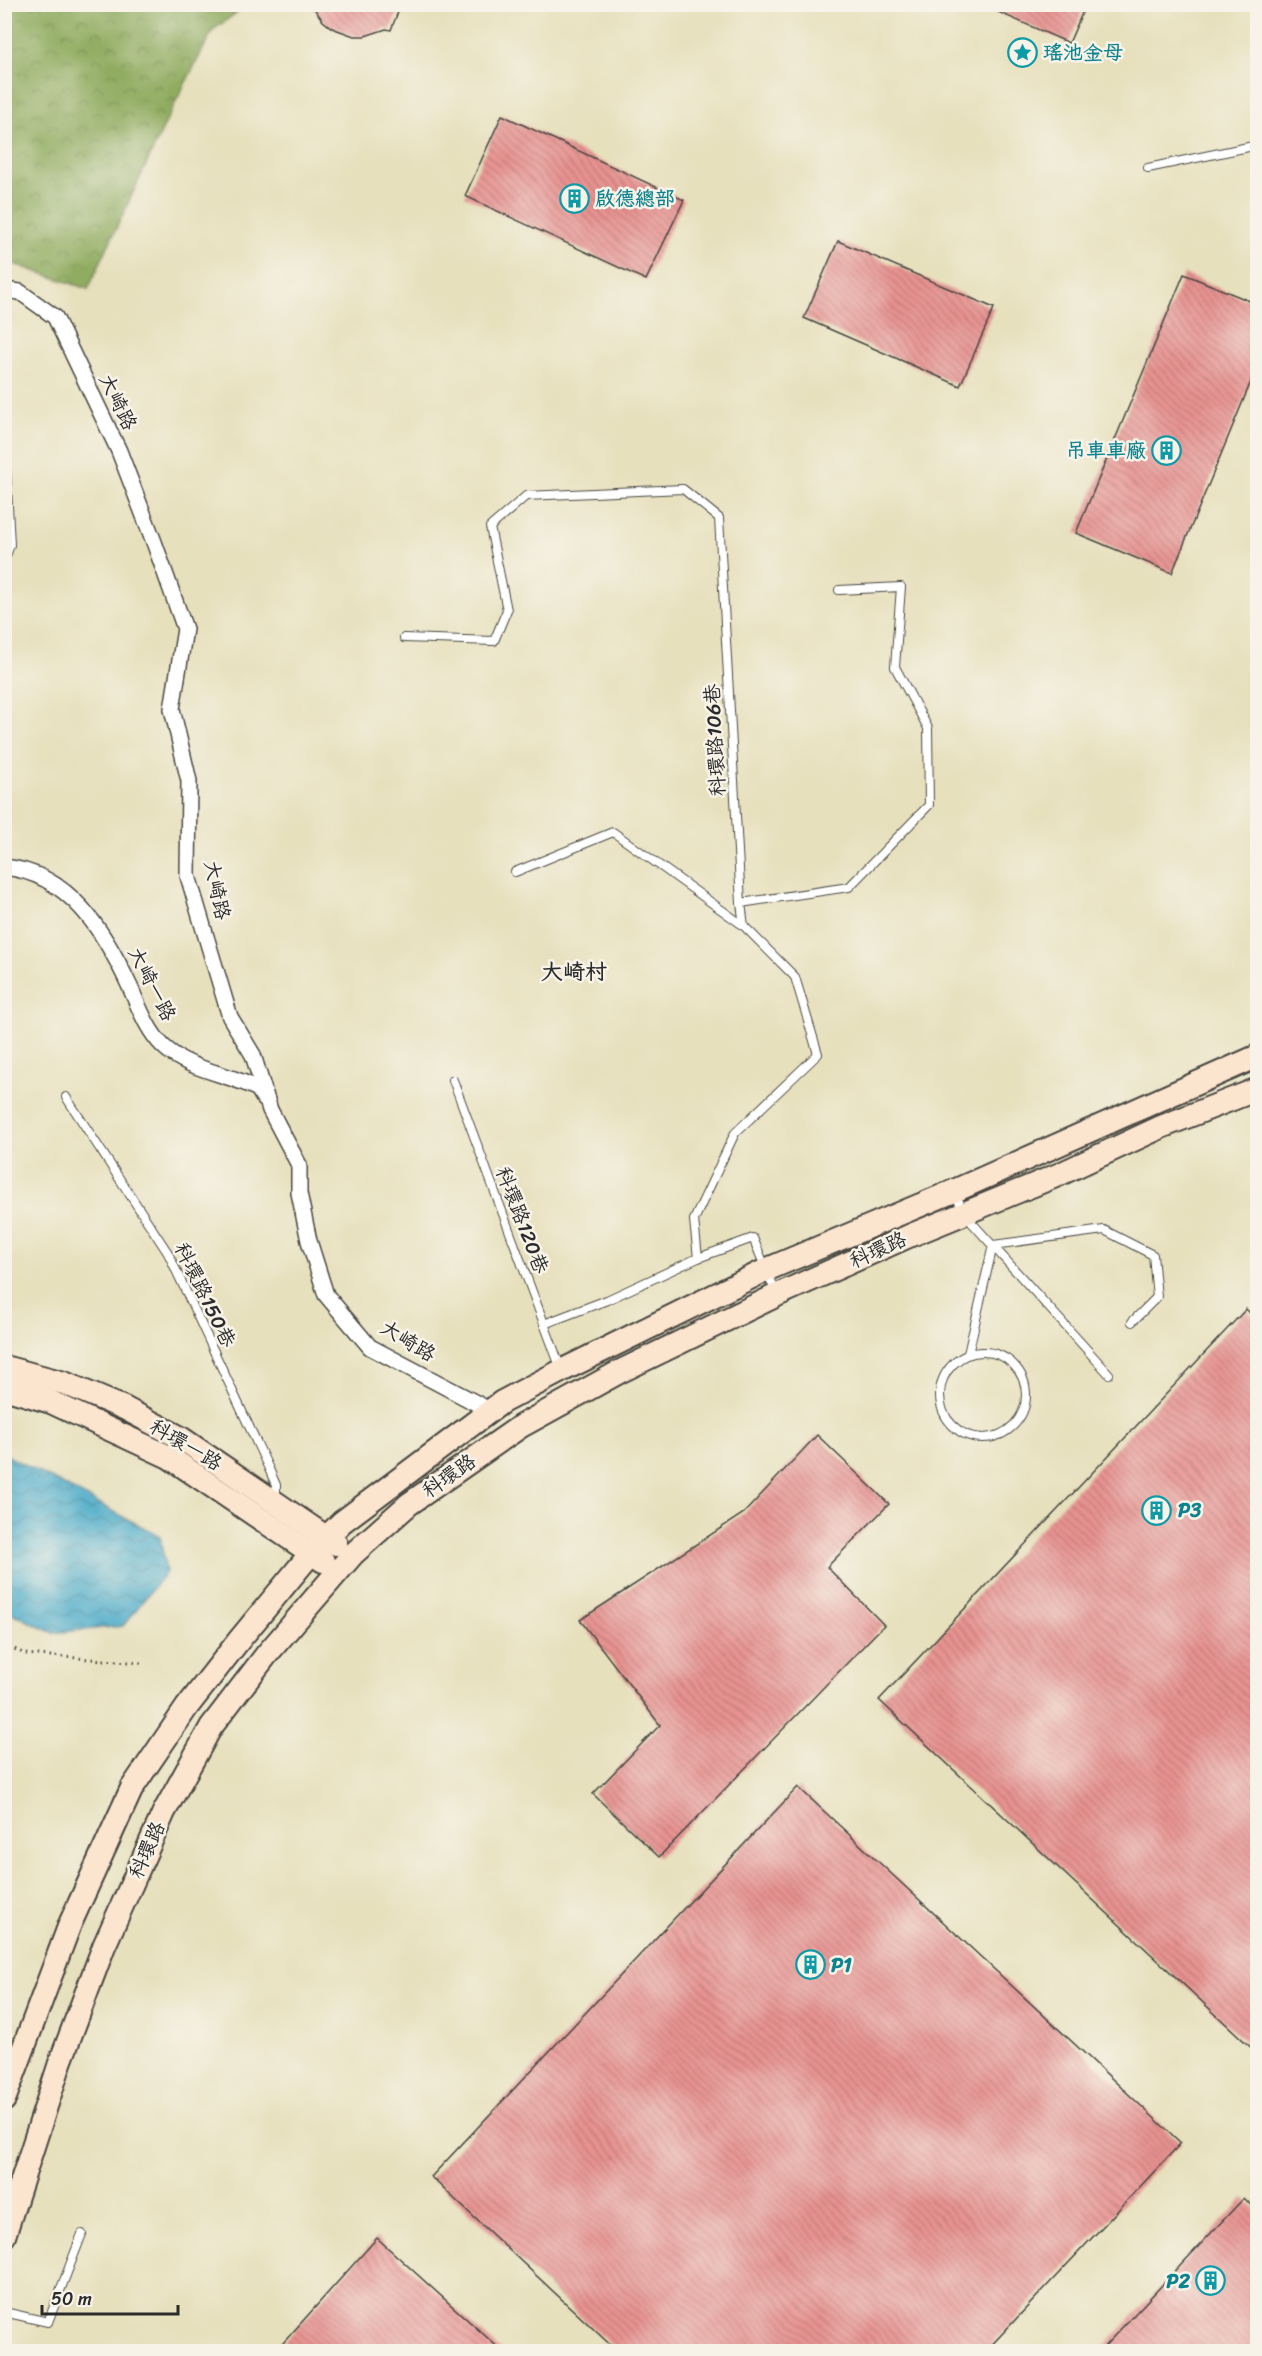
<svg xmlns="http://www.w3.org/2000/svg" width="1262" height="2356" viewBox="0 0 1262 2356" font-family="Sriracha,'LXGW WenKai TC',sans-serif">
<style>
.forest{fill:url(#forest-crowns);stroke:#5e6c46;stroke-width:1.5}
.water{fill:url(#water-waves);stroke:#3a6a7a;stroke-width:1.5}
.building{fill:url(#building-back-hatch)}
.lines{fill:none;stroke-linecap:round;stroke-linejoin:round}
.lane-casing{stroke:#474641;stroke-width:10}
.street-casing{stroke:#474641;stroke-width:18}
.secondary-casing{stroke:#474641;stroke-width:26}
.path{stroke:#474641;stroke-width:3;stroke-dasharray:1.5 4.5;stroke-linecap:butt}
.lane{stroke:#fff;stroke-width:8}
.street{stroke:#fff;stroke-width:15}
.secondary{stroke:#fce5cf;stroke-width:22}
.labels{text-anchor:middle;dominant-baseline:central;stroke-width:5;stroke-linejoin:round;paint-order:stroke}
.culture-label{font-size:20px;font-weight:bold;fill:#0d838f;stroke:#f7f3e8;text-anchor:start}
.street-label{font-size:20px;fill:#2b2b2b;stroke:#f7f3e8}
.quarter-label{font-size:22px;font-weight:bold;fill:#2b2b2b;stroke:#f7f3e8}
</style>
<defs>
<pattern id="forest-crowns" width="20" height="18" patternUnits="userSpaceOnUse" patternTransform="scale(1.5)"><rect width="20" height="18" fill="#90ac60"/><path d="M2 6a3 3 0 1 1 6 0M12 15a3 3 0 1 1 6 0" fill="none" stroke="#768c4f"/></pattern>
<pattern id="water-waves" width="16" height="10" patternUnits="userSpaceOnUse" patternTransform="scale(1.5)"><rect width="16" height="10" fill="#4aaac9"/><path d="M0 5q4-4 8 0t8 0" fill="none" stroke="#3e8ba3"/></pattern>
<pattern id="building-back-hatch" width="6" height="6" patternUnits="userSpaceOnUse" patternTransform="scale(1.5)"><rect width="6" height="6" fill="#e89391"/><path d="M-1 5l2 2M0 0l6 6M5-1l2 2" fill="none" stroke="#bc7877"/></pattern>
</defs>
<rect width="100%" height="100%" fill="#f7f3e8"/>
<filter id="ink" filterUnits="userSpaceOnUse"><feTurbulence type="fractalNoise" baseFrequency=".0167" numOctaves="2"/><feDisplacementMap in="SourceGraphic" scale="12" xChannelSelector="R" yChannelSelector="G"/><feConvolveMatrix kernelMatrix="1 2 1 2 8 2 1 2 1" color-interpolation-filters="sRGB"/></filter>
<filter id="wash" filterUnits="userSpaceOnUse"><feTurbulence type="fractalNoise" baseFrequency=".008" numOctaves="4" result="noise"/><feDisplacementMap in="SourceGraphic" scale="24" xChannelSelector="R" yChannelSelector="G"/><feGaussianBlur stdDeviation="1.35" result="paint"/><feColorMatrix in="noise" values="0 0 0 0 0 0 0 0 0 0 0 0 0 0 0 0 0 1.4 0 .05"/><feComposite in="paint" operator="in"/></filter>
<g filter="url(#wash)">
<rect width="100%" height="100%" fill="#e7e0bd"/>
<path class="forest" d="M5,4L247,5L213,30L172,109L88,289L5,261Z"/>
<path class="water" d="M4,1454L160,1536L166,1572L123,1626L53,1633L5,1610Z"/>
<g id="blocks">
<g class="building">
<path d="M311,4H401L391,30L386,29L365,36H354L332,28L323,21Z"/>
<path d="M980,4H1086L1069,43Z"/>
<path d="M502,115L684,200L646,280L465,196Z"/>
<path d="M838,241L994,308L960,386L804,318Z"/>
<path d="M1184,274L1257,304V367L1172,573L1076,533Z"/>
<path d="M1246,1309L1257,1320V2053L879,1700Z"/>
<path d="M817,1435L889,1504L827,1567L884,1625L659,1857L593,1794L660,1725L580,1620L744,1513Z"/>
<path d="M798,1787L1181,2143L985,2352H618L431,2177Z"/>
<path d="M1244,2198L1257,2211V2352H1099Z"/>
<path d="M377,2238L503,2352H275Z"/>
</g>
</g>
</g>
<g filter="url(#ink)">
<use href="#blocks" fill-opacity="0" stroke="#474641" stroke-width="1.5"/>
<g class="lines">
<defs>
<g id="lane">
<path d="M1148,168L1258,145"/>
<path d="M4,429L10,545L4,561"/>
<path d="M404,638L494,641L507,610L490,527L526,496L683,489L719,518L741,903L744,926L795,977L818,1054L735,1133L694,1220L698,1258L753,1238L776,1293"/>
<path d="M515,872L613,832L744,926"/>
<path d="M741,903L849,887L929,805L928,728L895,667L901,587L839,590"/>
<path d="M453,1080L561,1369"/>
<path d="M66,1097L168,1253L269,1469L276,1485V1499"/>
<path d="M955,1192L964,1214L1109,1374"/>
<path d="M544,1324L607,1300L698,1258"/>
<circle cx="983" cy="1395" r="43"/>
<path d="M968,1354L993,1245L1104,1230L1153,1255L1157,1297L1132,1322"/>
<path d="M4,2312L48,2322L82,2234"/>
</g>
<g id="street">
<path d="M4,290L20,292L55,317L119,451L154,542L185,629L172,709L189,781L188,876L230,1017L253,1055L270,1110L299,1165V1193L309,1241L326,1295L370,1347L491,1411"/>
<path d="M4,867C70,873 105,933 130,987C139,1007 147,1030 163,1046C189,1071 228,1073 258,1089L264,1099"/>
</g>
<g id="secondary">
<path d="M4,1367L64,1383L124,1408L181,1438L336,1544"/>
<path d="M4,1388L51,1402L169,1457L323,1561"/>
<path d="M4,2100L70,1924L132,1788L187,1707L240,1639L312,1552L342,1522L502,1402L561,1371L768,1269L954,1191L1258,1056"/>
<path d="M4,2236L60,2063L104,1946L164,1812L211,1727L267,1654L353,1554L409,1504L521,1426L619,1372L777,1295L909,1236L1058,1175L1161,1127L1258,1089"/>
</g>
</defs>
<use href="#lane" class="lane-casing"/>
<use href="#street" class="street-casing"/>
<use href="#secondary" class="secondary-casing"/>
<path class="path" d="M4,1644L25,1654L142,1663"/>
<use href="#lane" class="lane"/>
<use href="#street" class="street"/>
<use href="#secondary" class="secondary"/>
</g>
</g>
<defs>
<symbol id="sight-ring" viewBox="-11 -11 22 22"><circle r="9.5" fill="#f7f3e8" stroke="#0f9aa8" stroke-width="1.5"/><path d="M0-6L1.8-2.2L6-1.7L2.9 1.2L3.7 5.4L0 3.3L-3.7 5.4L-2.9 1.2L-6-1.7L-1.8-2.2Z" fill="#0f9aa8"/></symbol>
<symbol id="building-ring" viewBox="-11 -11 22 22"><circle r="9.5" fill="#f7f3e8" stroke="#0f9aa8" stroke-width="1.5"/><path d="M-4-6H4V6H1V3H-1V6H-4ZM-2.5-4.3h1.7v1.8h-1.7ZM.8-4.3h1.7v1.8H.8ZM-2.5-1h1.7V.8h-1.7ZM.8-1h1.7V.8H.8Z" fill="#0f9aa8"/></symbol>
</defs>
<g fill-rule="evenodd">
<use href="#sight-ring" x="1006" y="36" width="33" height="33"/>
<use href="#building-ring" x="558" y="182" width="33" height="33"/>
<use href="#building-ring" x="1150" y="434" width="33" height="33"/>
<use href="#building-ring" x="1140" y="1494" width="33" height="33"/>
<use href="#building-ring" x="794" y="1948" width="33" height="33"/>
<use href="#building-ring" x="1194" y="2264" width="33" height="33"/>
</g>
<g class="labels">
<g class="culture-label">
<text x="1043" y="52">瑤池金母</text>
<text x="595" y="198">啟德總部</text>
<text x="1146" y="450" text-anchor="end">吊車車廠</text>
<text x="1178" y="1510">P3</text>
<text x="831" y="1965">P1</text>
<text x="1190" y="2281" text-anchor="end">P2</text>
</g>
<g class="street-label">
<text transform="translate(118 402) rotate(64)">大崎路</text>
<text transform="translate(715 740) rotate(-93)">科環路106巷</text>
<text transform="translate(217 890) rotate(78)">大崎路</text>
<text transform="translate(152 984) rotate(63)">大崎一路</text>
<text transform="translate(522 1220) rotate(69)">科環路120巷</text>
<text transform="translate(878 1250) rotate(-24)">科環路</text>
<text transform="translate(205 1295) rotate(64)">科環路150巷</text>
<text transform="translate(408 1341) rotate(31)">大崎路</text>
<text transform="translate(186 1445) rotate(31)">科環一路</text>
<text transform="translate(449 1476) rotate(-35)">科環路</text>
<text transform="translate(147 1850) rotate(-66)">科環路</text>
</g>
<g class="quarter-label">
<text x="574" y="971">大崎村</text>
</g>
</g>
<rect width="1262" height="2356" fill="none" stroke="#f7f3e8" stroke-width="24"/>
<path d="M42 2305v9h136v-9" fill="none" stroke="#2b2b2b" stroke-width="3"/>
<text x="51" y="2305" font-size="18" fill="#2b2b2b" stroke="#f7f3e8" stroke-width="4.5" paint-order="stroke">50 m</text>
</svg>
